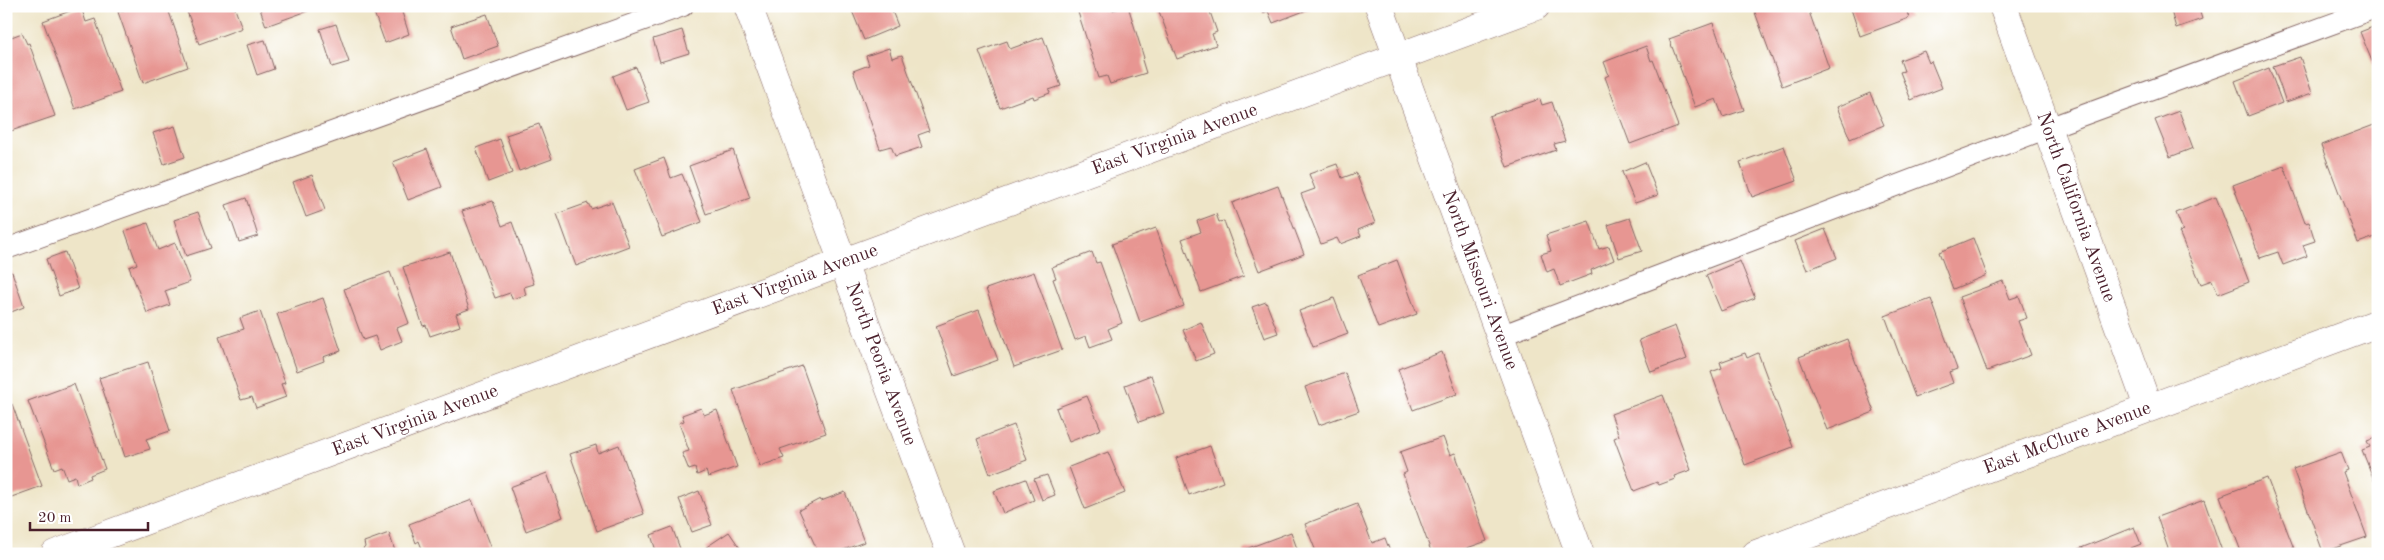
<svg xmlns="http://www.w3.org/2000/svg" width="2384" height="560" viewBox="0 0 2384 560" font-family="'Old Standard TT',serif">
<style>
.building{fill:#e79692}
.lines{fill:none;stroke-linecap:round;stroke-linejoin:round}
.lane-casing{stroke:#836462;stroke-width:22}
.street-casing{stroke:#836462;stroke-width:29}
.secondary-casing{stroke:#836462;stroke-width:29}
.lane{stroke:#fff;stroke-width:20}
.street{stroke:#fff;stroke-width:28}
.secondary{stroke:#fff;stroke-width:28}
.labels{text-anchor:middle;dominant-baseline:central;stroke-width:4.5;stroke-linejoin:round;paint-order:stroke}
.street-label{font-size:19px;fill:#4a1f2b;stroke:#fff}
</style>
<rect width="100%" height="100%" fill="#fff"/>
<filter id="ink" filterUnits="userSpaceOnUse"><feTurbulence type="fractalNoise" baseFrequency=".02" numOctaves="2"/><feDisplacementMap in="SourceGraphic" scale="10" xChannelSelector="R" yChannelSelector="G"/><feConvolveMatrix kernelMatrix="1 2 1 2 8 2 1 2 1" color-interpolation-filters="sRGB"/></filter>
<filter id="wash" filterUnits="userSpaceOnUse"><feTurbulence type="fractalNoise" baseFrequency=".0096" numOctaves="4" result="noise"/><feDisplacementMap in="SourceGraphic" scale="20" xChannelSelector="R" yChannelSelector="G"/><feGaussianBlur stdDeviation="1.12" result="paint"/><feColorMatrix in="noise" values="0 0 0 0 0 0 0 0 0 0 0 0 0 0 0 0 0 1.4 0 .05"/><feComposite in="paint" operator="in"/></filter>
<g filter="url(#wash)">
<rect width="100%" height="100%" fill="#eee5c8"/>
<g id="blocks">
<g class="building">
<path d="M128,6H167L188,67L143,83L118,12L129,8Z"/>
<path d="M185,6H234L242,28L199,44Z"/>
<path d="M259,6H311L313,9L266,26Z"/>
<path d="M375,6H400L409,34L385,43L372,7Z"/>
<path d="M850,6H890L898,26L864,40Z"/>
<path d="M1076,6H1111L1113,10L1128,6L1144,58L1142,60L1146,73L1110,84L1107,76L1099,78Z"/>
<path d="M1157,6H1208L1217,32L1212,34L1216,45L1177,59Z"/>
<path d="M1260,6H1312V8L1273,23L1268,11L1263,13Z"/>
<path d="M1807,6L1829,68L1782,86L1753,7Z"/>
<path d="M1850,6H1905L1909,18L1860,36Z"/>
<path d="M2185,6H2198L2202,19L2176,28L2171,11Z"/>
<path d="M81,7L86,22L95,19L121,92L75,109L43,21Z"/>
<path d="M487,14L498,46L462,59L451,26Z"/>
<path d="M1713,23L1744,110L1723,117L1716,99L1695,107L1669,39Z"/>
<path d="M336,24L349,62L332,67L320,29Z"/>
<path d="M2378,25V70L2376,71L2360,32Z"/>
<path d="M682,30L689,53L660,62L653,39Z"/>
<path d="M22,33L27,44L29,43L55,116L8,132L6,126V39Z"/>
<path d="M1043,37L1061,86L1049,90L1050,93L1034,99L1033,96L1000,108L979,51L1007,41L1010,49Z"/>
<path d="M265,40L274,69L257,75L247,45Z"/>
<path d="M1646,46L1651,61L1653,60L1678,126L1630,144L1605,77L1609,75L1604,62Z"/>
<path d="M889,48L892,58L902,55L929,131L918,135L922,147L895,156L891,146L880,149L853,71L869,65L866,56Z"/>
<path d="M1924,51L1929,63L1931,61L1942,88L1911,100L1900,72L1904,71L1900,60Z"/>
<path d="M2300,57L2312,93L2286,102L2273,66Z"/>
<path d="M636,67L649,102L626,110L613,76Z"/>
<path d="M2269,68L2282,103L2248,116L2235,81Z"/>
<path d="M1870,93L1884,125L1850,139L1837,107Z"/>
<path d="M1540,99L1542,105L1552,102L1565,141L1554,144L1556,150L1507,167L1489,116Z"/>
<path d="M2179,111L2193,148L2170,157L2155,120Z"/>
<path d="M539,124L552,159L519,171L506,135Z"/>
<path d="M2374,125L2378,134V236L2358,243L2321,145Z"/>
<path d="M175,126L185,157L164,164L153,133Z"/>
<path d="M500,139L512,173L488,182L476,148Z"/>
<path d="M1784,146L1797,181L1752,197L1740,162Z"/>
<path d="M427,149L442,187L408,200L393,162Z"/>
<path d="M733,150L750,198L706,214L689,166Z"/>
<path d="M664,158L671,178L682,174L702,222L662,237L635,169Z"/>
<path d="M1645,162L1658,195L1635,203L1622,172Z"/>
<path d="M1337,164L1342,178L1356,173L1375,223L1358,230L1361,236L1340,244L1337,238L1321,244L1301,194L1315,189L1309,174Z"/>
<path d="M2284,166L2305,223L2309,222L2315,241L2303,245L2307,256L2283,265L2278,252L2260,258L2233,185Z"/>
<path d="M312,175L325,210L306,217L293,182Z"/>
<path d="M1278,186L1304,254L1259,271L1232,203Z"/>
<path d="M2216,197L2249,282L2218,294L2212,280L2201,284L2179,232L2183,231L2176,213Z"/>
<path d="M246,198L258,236L239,242L226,205Z"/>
<path d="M493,201L502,226L512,222L534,284L524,287L526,295L512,299L510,293L495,298L462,211Z"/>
<path d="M612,202L629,246L576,266L557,214L588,203L591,209Z"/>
<path d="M198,212L211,248L186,256L174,220Z"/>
<path d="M1216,214L1219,222L1224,221L1244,276L1201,292L1182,239L1201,232L1197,221Z"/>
<path d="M1630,218L1642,251L1619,258L1608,225Z"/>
<path d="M1589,221L1599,249L1609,246L1614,260L1591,270L1592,274L1560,286L1554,269L1547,272L1541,254L1551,251L1546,235Z"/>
<path d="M148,223L158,250L175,243L190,282L165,291L170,305L147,313L129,267L137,264L125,231Z"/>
<path d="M1156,228L1184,306L1140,322L1112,244Z"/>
<path d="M1825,229L1837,258L1807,270L1795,241Z"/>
<path d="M1973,238L1987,275L1953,289L1939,252Z"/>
<path d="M65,252L78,289L59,296L46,259Z"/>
<path d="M450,252L469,309L456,314L460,326L430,336L426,325L423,326L403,267Z"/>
<path d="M1092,252L1096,263L1100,262L1122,323L1108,329L1112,339L1090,347L1086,336L1075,340L1053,279L1056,278L1052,267Z"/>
<path d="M1397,260L1417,314L1378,328L1358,275Z"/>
<path d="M1740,261L1755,298L1721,311L1706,275Z"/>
<path d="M12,272L24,307L6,314V274Z"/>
<path d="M390,272L409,323L397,328L402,341L380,350L375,336L363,340L344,289Z"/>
<path d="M1034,272L1062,350L1014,367L986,289Z"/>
<path d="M2003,281L2010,299L2019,296L2027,318L2018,321L2031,355L1987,371L1959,297Z"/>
<path d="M323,298L341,351L323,357L324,361L297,371L277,314Z"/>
<path d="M1334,298L1348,334L1313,347L1299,311Z"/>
<path d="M1931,299L1957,369L1949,372L1953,383L1915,397L1885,316Z"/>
<path d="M1266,302L1278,333L1264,338L1252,307Z"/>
<path d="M979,310L998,360L954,376L936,326Z"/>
<path d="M260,311L285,383L281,384L286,397L256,408L252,397L241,400L219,337L244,329L240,318Z"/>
<path d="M1201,322L1214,354L1196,361L1183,330Z"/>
<path d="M1675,326L1687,359L1651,372L1639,340Z"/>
<path d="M1847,339L1874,412L1827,430L1799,357Z"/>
<path d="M1442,352L1457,394L1413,410L1398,369Z"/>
<path d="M1745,353L1747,358L1758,353L1793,447L1745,465L1711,372L1722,368L1720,362Z"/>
<path d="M148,362L170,431L146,439L150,449L125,457L99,378Z"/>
<path d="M802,366L826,433L780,449L784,458L760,466L733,390Z"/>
<path d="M1345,373L1359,411L1319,425L1305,387Z"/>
<path d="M1151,375L1164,413L1139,422L1125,385Z"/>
<path d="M74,384L105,469L90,475L91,478L77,484L75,476L67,479L62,466L54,469L28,401Z"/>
<path d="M1663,395L1691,470L1674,476L1675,479L1659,485L1657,482L1634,491L1614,438L1619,436L1611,414Z"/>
<path d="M1087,396L1101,429L1069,442L1056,408Z"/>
<path d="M12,404L42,486L6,499V407Z"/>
<path d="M701,408L704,415L717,410L737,467L708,477L706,471L697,475L695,468L689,470L682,453L689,451L679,423L684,421L682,415Z"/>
<path d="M1014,425L1027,460L990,474L977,439Z"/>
<path d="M1443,437L1450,455L1455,453L1487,541L1450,554H1432L1403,474L1407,472L1400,452Z"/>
<path d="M2378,437V490L2362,450L2370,447L2367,441Z"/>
<path d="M596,445L598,453L619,445L644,514L597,531L570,454Z"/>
<path d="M1210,446L1223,482L1189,495L1176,458Z"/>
<path d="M1108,452L1125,493L1085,509L1069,467Z"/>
<path d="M2341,452L2348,470L2343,472L2367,537L2323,552L2293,469Z"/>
<path d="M547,473L563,517L526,531L510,487Z"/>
<path d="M1047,475L1055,495L1042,500L1034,479Z"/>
<path d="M2267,478L2296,554H2242L2220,496Z"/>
<path d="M1026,479L1034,500L1003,513L994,491Z"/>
<path d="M699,491L712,525L692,532L679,499Z"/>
<path d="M845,492L864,542L833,554H819L799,510L820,499L821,501Z"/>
<path d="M472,500L493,554H424L419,541L416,543L409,524Z"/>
<path d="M2204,500L2223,554H2170L2157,517Z"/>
<path d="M1357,504L1372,543L1385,538L1391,554H1317L1305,524Z"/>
<path d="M672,527L682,554H657L651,535Z"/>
<path d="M2134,527L2141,544L2131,548L2133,554H2078L2076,550Z"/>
<path d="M729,532L744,554H709L705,548Z"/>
<path d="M1291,532L1299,554H1244L1243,550Z"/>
<path d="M389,533L396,554H359L365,547L364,542Z"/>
</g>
</g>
</g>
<g filter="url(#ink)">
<use href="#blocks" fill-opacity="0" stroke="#836462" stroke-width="1"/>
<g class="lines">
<defs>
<g id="lane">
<path d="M6,249L683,6"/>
<path d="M1500,336L2048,128L2378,7"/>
</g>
<g id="street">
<path id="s1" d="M748,6L951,554"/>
<path id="s2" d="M1379,6L1580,554"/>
<path id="s3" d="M2003,6L2148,407"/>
<path id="s4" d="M55,554L1536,6"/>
</g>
<g id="secondary">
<path id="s5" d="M1756,554L2378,323"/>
</g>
</defs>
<use href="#lane" class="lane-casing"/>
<use href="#street" class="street-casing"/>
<use href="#secondary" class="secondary-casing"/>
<use href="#lane" class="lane"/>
<use href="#street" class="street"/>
<use href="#secondary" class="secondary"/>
</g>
</g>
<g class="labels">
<g class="street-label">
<text stroke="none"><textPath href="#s4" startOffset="1194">East Virginia Avenue</textPath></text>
<text stroke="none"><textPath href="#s3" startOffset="214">North California Avenue</textPath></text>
<text stroke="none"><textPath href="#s4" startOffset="789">East Virginia Avenue</textPath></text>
<text stroke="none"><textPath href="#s2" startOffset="292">North Missouri Avenue</textPath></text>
<text stroke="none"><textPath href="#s1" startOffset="382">North Peoria Avenue</textPath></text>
<text stroke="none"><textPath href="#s4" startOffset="384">East Virginia Avenue</textPath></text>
<text stroke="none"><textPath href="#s5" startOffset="332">East McClure Avenue</textPath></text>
</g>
</g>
<rect width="2384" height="560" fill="none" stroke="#fff" stroke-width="25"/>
<path d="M30 522v8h118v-8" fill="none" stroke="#4a1f2b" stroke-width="2.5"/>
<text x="38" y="522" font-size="15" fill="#4a1f2b" stroke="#ffffff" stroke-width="4" paint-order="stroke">20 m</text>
</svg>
